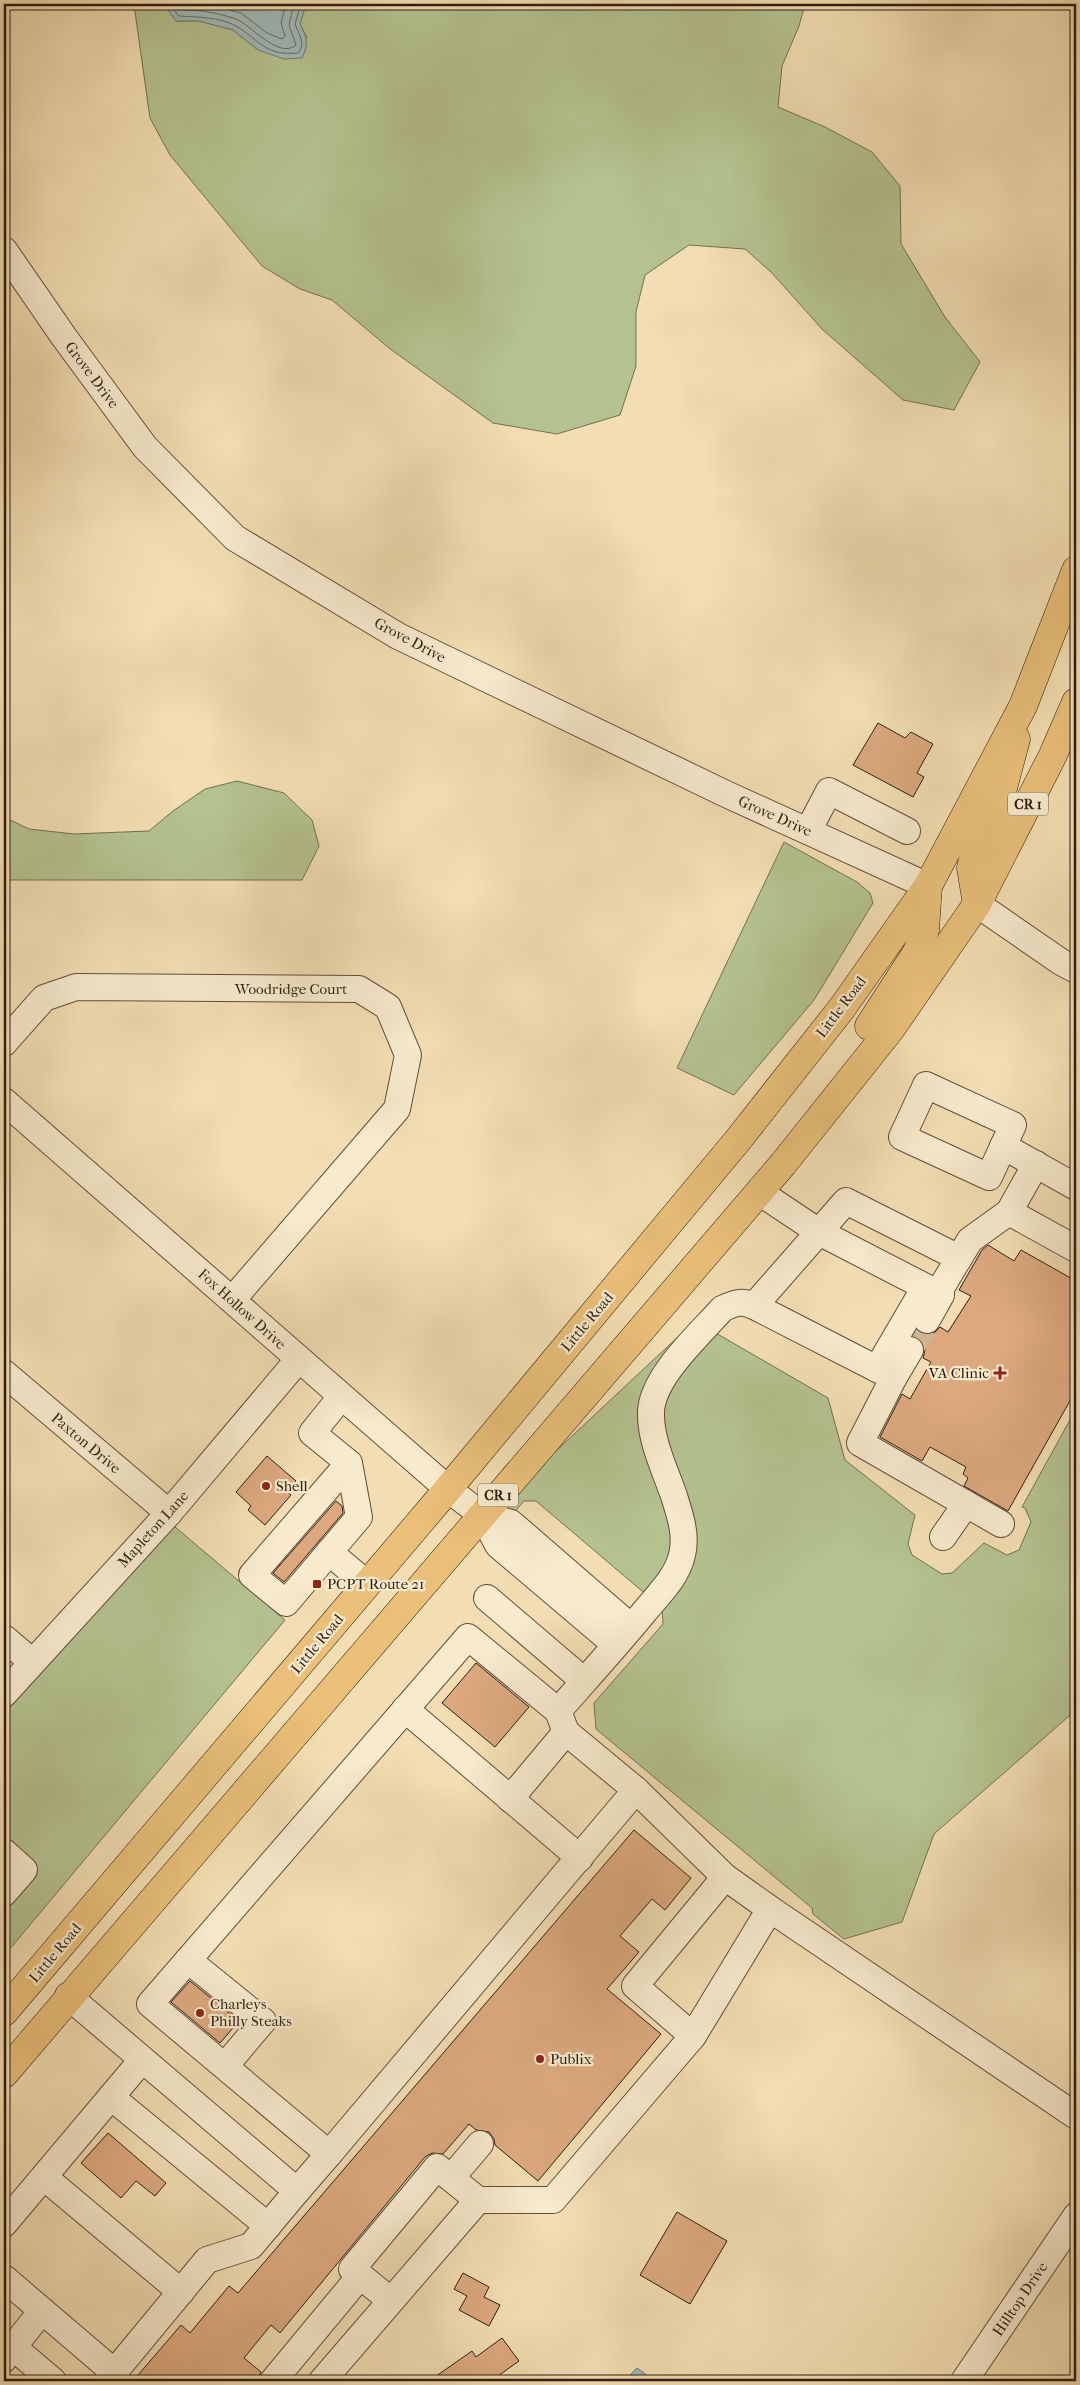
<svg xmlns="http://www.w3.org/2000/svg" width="1080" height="2385" viewBox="0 0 1080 2385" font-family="'IM FELL French Canon',serif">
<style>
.green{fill:#b4c290;stroke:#727052}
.water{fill:#a0b9b7;stroke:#737b75}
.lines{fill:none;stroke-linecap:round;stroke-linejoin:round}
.shore{stroke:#686b65;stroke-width:1}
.building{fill:#dca97f;stroke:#2f1d13}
.minor-tunnel{stroke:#cbb792;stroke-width:26;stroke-dasharray:26 13;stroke-linecap:butt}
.minor-casing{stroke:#604d3b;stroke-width:28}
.major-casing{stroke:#2f1d13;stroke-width:29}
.minor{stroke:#f7eacd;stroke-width:26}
.major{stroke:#e9bf79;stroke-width:28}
.poi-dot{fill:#8f2418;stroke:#f7eacd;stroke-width:2}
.labels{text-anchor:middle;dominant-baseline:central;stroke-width:4.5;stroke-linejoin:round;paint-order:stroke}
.shield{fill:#f7eacd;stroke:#6b5a4b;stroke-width:1}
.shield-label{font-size:14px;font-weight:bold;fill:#2f1d13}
.street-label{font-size:15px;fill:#2f1d13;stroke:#f7eacd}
.poi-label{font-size:15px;fill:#2f1d13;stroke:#f7eacd;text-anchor:start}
</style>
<rect width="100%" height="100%" fill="#f2deb2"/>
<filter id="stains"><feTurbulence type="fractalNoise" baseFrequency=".004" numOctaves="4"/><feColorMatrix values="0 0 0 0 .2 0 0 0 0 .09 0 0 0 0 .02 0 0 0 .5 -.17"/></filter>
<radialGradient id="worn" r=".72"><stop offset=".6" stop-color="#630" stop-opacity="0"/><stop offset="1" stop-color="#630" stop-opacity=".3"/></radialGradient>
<g class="green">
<path d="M132,4H168L169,11L176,21H199L233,30L258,50L307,38L300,24L306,4H805L799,26L782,66L778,107L825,127L872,152L900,186L901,244L945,317L980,362L954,410L903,400L822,329L772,273L745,249L689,245L645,275L636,312V366L620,415L557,434L493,423L389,348L332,300L300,289L262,266L170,155L150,118L135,12Z"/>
<path d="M237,781L284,793L312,820L319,846L302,880H4V817L29,829L74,834L149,831L173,811L205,789Z"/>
<path d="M784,842L857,882L870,893L873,903L814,1000L734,1095L677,1068Z"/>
<path d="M695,1321L828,1398L845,1460L915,1515L908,1544L912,1555L942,1574L952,1573L984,1543L1007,1555L1019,1550L1031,1522L1025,1508L1022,1507L1076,1409V1710L934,1834L902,1922L844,1939L813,1914L812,1908L596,1729L594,1703L663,1624L662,1608L536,1501H524L495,1535L489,1521L526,1479Z"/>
<path d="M168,1521L285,1620L4,1956V1712Z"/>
</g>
<g class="water">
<path d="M168,4H306L300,24C307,38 309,44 302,58L284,59L258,50L233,30L199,21H176L169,11Z"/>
<path d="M637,2368L655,2381H624Z"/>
</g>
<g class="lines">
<g class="shore">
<path d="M173,4L174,10L179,16C196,17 220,17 236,26C260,40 264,56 298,53C306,43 299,35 295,24L301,4"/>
<path d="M180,4L183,10C200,10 219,13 236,19C250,24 279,60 296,45L289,25L294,4"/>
<path d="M205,4L241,13L267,33L282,39L285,36L281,23L286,4"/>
</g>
</g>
<g class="building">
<path d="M878,723L905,738L911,732L933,744L917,773L924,777L913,797L853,765Z"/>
<path d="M988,1245L1014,1261L1021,1250L1076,1281V1390L1008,1511L964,1486L968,1478L963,1474L966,1467L930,1447L922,1461L880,1437L902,1394L910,1399L931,1362L923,1358L925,1350L923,1342L914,1336L917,1330L928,1335L934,1333L940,1327L948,1332L971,1296L959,1290L982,1250Z"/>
<path d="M267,1456L296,1481L287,1492L291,1495L265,1525L248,1510L251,1506L236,1492Z"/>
<path d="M336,1501L342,1506L343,1513L284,1582L273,1573Z"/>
<path d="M476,1663L529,1707L495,1747L442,1703Z"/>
<path d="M634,1830L691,1878L665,1910L652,1899L620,1936L639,1952L607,1989L661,2034L538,2181L495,2145L494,2139L489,2132L476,2130L469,2124L443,2154L432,2153L425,2157L280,2333L271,2325L244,2358L261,2372L257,2381H133L181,2325L190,2333L229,2286L238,2293Z"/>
<path d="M190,1981L239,2021L220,2043L171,2002Z"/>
<path d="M108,2133L166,2183L155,2196L136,2181L121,2198L81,2163Z"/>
<path d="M677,2212L727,2241L690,2304L640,2275Z"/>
<path d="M463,2273L489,2287L484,2297L500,2305L489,2326L459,2310L467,2296L454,2289Z"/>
<path d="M502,2338L519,2361L491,2381H429L472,2351L476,2357Z"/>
</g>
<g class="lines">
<path class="minor-tunnel" d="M910,1350L927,1320"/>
<defs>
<g id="minor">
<path d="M4,250L64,337L145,447L235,538L398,636L726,794L928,886"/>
<path d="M808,831L829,791L907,831"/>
<path d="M977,904L1061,962L1076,970"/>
<path d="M4,1043L44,998L76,987L359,989L388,1007L408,1055L397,1109L233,1299"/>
<path d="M926,1085L1013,1125L989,1177L902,1137Z"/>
<path d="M4,1101L448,1489L482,1515L511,1523L631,1627"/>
<path d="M1003,1146L1076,1187"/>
<path d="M1036,1164L1009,1212L1076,1249"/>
<path d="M759,1192L819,1232L941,1295L927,1320"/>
<path d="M959,1258L970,1240L1009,1212"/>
<path d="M925,1287L877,1369L894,1377L860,1443L1001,1524"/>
<path d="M754,1306L877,1369"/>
<path d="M4,1373L169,1513"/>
<path d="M894,1377L910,1350"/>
<path d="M341,1397L312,1433L349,1463L252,1575L286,1603L359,1517L349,1463"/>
<path d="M482,1515L498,1545L616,1645"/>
<path d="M943,1537L966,1504"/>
<path d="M329,1552L367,1584"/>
<path d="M487,1598L584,1681"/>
<path d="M4,1638L31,1661"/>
<path d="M4,1694L169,1513L298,1360"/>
<path d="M405,1709L580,1858"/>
<path d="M558,1711C587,1678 617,1645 645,1611C659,1594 677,1577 682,1555C687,1535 680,1515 674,1496C665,1470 650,1440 651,1412C652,1377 699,1335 722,1309C734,1303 742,1300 754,1306L846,1201L959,1258L938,1293"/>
<path d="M510,1799L566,1732"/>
<path d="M4,1852L24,1870L4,1893"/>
<path d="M770,1909L1076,2116"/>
<path d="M188,1960L263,2021L225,2066"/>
<path d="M68,1996L297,2191L251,2246L207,2260L107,2381"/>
<path d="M693,2036L635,1986L725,1877"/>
<path d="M111,2097L268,2226"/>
<path d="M329,2154L636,1790"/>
<path d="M44,2177L181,2292"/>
<path d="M451,2178L480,2144"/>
<path d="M297,2191L329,2154L150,2004L468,1637L558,1711L566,1732L636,1790L725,1877L770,1909L693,2036L553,2200H478L322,2381"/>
<path d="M4,2224L142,2060"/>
<path d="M4,2278L114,2372"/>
<path d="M390,2300L352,2269L437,2167L478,2200"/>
<path d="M13,2347L42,2311"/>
<path d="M4,2359L13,2347L53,2381"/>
<path d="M273,2381L360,2276"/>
<path d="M964,2381L1076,2216"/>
</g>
<g id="major">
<path d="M977,904L971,868L974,855L1000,799L1016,739"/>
<path d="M869,1026L917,952L925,930L928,886"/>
<path d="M4,2012L448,1489L738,1140L842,1008L928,886L1023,706L1076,570"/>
<path d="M4,2074L783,1164L890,1030L977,904L1053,755L1076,702"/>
</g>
</defs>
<use href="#minor" class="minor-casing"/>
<use href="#major" class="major-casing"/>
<use href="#minor" class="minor"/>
<use href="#major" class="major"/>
</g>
<g class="poi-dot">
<path d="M997.5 1365.5h5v5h5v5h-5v5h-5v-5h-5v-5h5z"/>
<circle cx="266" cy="1486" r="5"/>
<rect x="312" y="1579" width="10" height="10" rx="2.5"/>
<circle cx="200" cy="2013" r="5"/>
<circle cx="540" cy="2059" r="5"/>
</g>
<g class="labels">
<g class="shield">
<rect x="1008" y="792.5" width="40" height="23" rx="4"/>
<rect x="478" y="1483.5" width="40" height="23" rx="4"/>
</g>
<g class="shield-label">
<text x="1028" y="804">CR 1</text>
<text x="498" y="1495">CR 1</text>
</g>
<g class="street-label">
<text transform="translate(92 375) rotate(53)">Grove Drive</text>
<text transform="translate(410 640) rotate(28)">Grove Drive</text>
<text transform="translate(775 816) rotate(24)">Grove Drive</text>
<text x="291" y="989">Woodridge Court</text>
<text transform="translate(841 1007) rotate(-53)">Little Road</text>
<text transform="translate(242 1309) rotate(42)">Fox Hollow Drive</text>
<text transform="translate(587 1322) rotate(-50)">Little Road</text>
<text transform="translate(86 1443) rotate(40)">Paxton Drive</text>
<text transform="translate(153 1529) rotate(-48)">Mapleton Lane</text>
<text transform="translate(317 1644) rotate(-50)">Little Road</text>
<text transform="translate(55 1953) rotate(-50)">Little Road</text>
<text transform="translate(1020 2299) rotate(-56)">Hilltop Drive</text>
</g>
<g class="poi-label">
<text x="989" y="1373" text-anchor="end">VA Clinic</text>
<text x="276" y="1486">Shell</text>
<text x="327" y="1584">PCPT Route 21</text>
<text x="210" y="2004">Charleys<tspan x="210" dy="17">Philly Steaks</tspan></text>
<text x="550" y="2059">Publix</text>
</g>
</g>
<rect width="1080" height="2385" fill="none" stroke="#f2deb2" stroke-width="20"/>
<rect x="5" y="5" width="1070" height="2375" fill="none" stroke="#2f1d13" stroke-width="2.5"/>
<rect x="10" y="10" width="1060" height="2365" fill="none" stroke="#2f1d13"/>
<rect width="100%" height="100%" filter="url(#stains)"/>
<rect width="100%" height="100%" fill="url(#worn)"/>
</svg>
